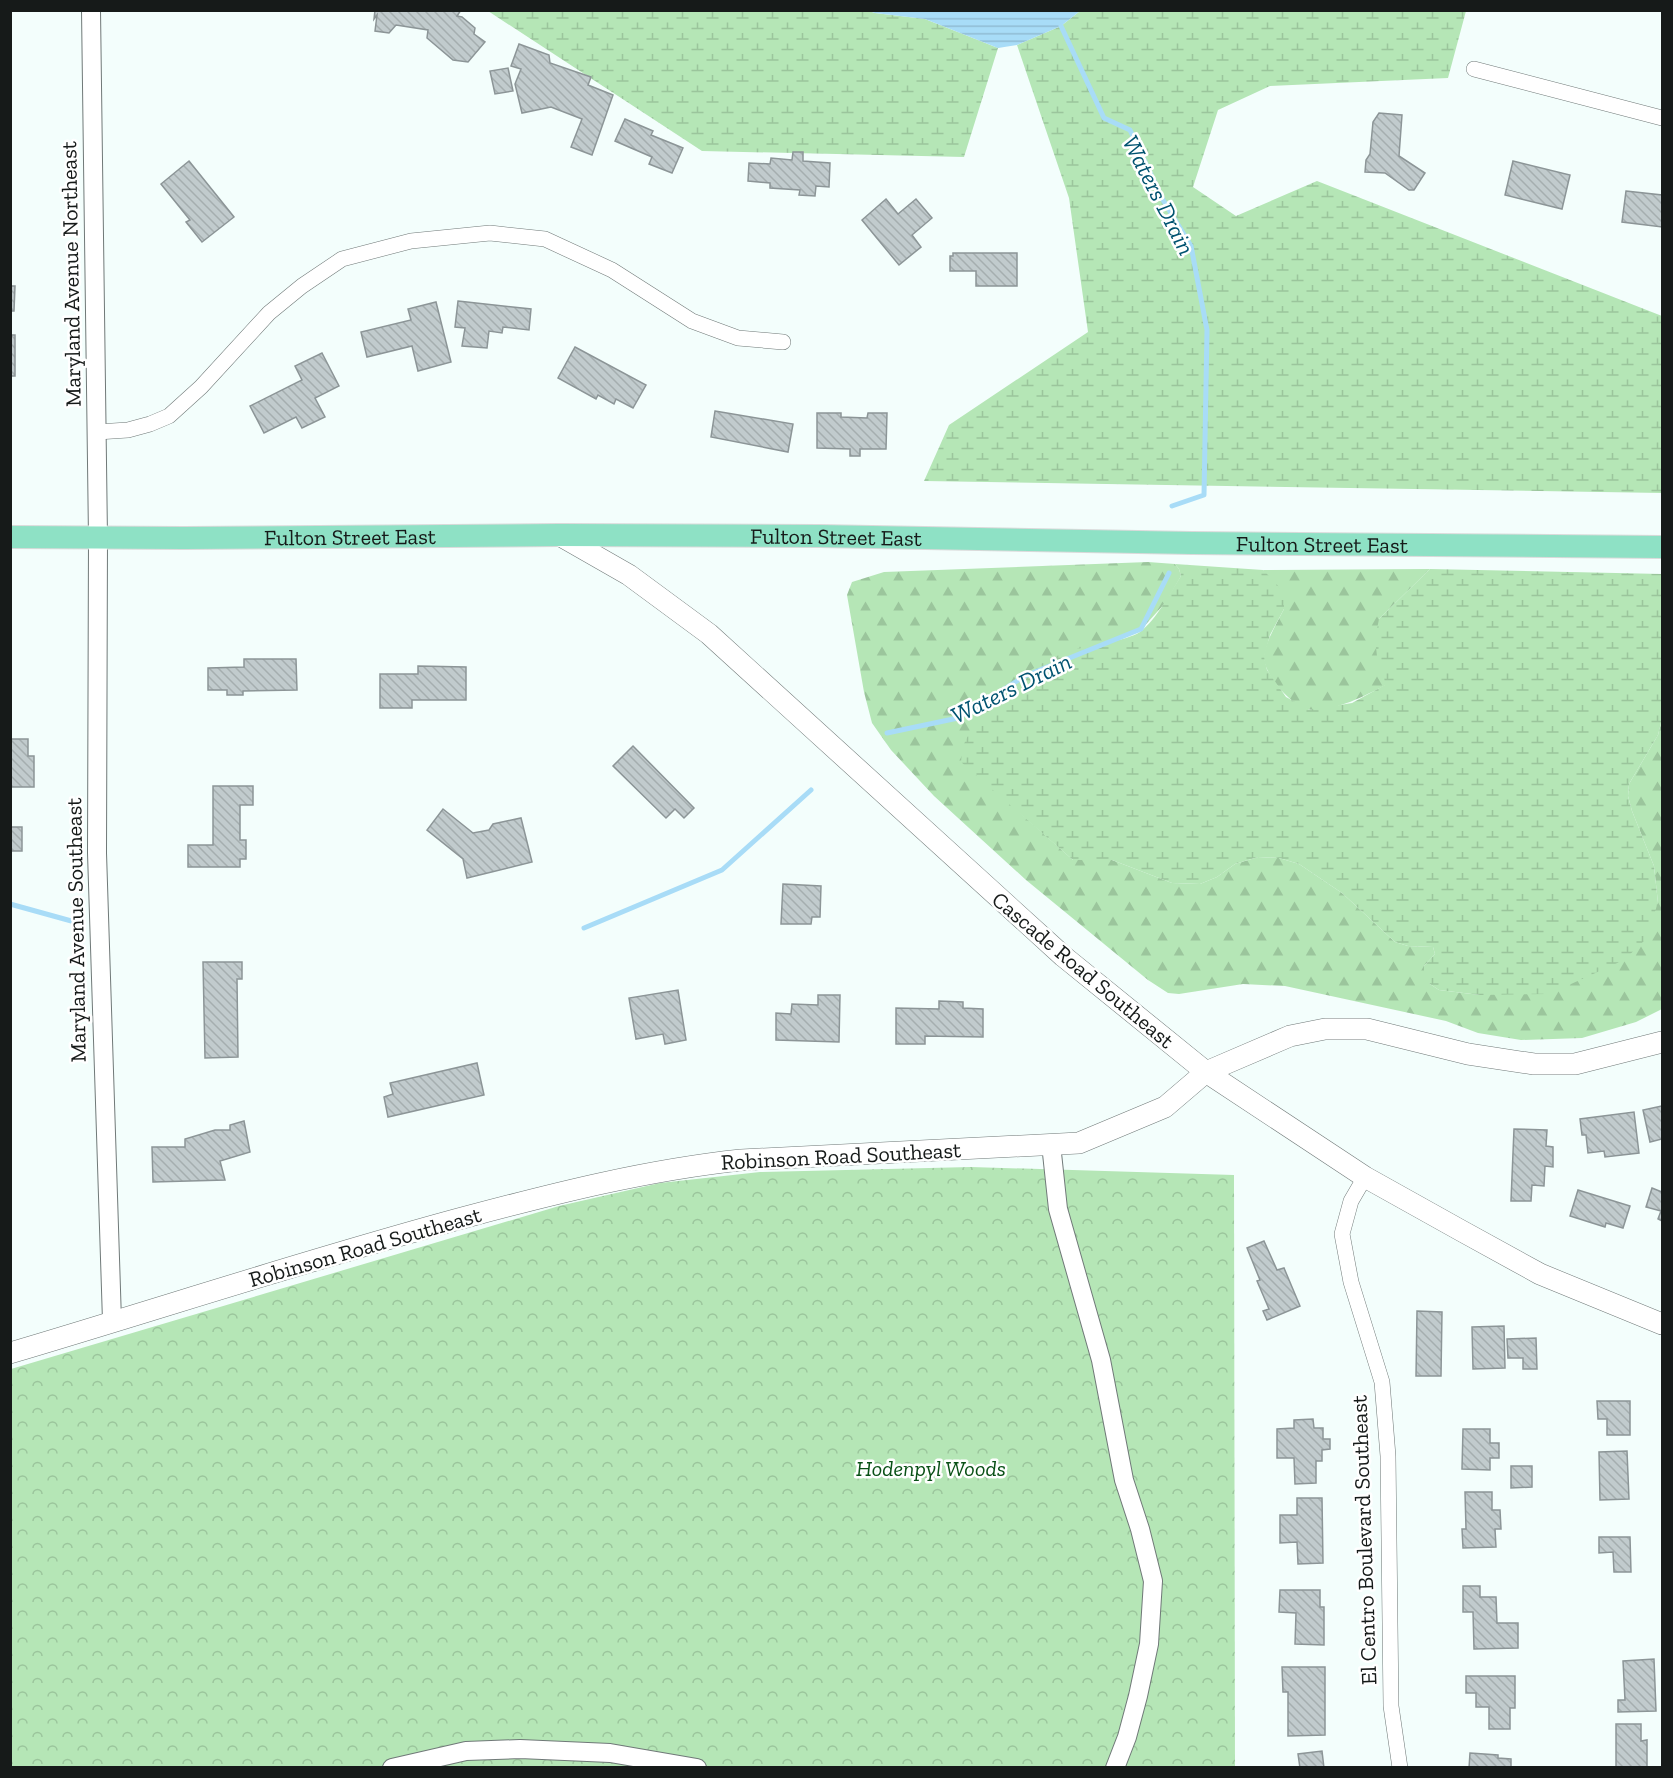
<svg xmlns="http://www.w3.org/2000/svg" width="1673" height="1778" viewBox="0 0 1673 1778" font-family="'Zilla Slab',serif">
<style>
.forest{fill:url(#forest-firs)}
.wetland{fill:url(#wetland-marsh)}
.park{fill:url(#park-crowns)}
.water{fill:url(#water-rules)}
.lines{fill:none;stroke-linecap:round;stroke-linejoin:round}
.stream{stroke:#a8dcf7;stroke-width:5}
.building{fill:url(#building-back-hatch);stroke:#8c9597;stroke-width:1.5}
.minor-casing{stroke:#707978;stroke-width:16}
.tertiary-casing{stroke:#707978;stroke-width:20}
.secondary-casing{stroke:#707978;stroke-width:22}
.primary-casing{stroke:#dadada;stroke-width:24}
.minor{stroke:#fff;stroke-width:15}
.tertiary{stroke:#fff;stroke-width:18}
.secondary{stroke:#fff;stroke-width:21}
.primary{stroke:#8ee1c5;stroke-width:22}
.labels{text-anchor:middle;dominant-baseline:central;stroke-width:5;stroke-linejoin:round;paint-order:stroke}
.street-label{font-size:22px;fill:#161a19;stroke:#fff}
.park-label{font-size:22px;font-style:italic;fill:#095016;stroke:#fff}
.water-label{font-size:24px;font-style:italic;fill:#005370;stroke:#fff}
</style>
<defs>
<pattern id="forest-firs" width="22" height="20" patternUnits="userSpaceOnUse" patternTransform="scale(1.5)"><rect width="22" height="20" fill="#b5e6b6"/><path d="M5 1l3.5 6h-7zM16 11l3.5 6h-7z" fill="#9bc59c"/></pattern>
<pattern id="wetland-marsh" width="20" height="14" patternUnits="userSpaceOnUse" patternTransform="scale(1.5)"><rect width="20" height="14" fill="#b5e6b6"/><path d="M1 5h8M5 5V1M11 12h8M15 12V8" fill="none" stroke="#9bc59c"/></pattern>
<pattern id="park-crowns" width="20" height="18" patternUnits="userSpaceOnUse" patternTransform="scale(1.5)"><rect width="20" height="18" fill="#b5e6b6"/><path d="M2 6a3 3 0 1 1 6 0M12 15a3 3 0 1 1 6 0" fill="none" stroke="#9bc59c"/></pattern>
<pattern id="water-rules" width="6" height="5" patternUnits="userSpaceOnUse" patternTransform="scale(1.5)"><rect width="6" height="5" fill="#a8dcf7"/><path d="M0 2.5h6" fill="none" stroke="#90bcd3"/></pattern>
<pattern id="building-back-hatch" width="6" height="6" patternUnits="userSpaceOnUse" patternTransform="scale(1.5)"><rect width="6" height="6" fill="#c1cbcd"/><path d="M-1 5l2 2M0 0l6 6M5-1l2 2" fill="none" stroke="#a5aeaf"/></pattern>
</defs>
<rect width="100%" height="100%" fill="#f3fefc"/>
<g class="forest">
<path d="M1148,562L1175,564L1179,569L1181,576L1166,602L1139,632L1115,640L1019,812L1073,860H1112L1172,883L1200,884L1217,877L1235,864L1258,857L1279,858L1299,864L1342,893L1395,942L1408,946L1433,947L1435,954L1424,966L1430,984L1439,990L1480,995L1658,903L1654,866L1632,811L1628,796L1629,784L1658,735L1662,719V1009L1636,1022L1582,1038L1521,1040L1478,1033L1446,1021L1285,986L1243,984L1179,994L1168,993L1148,980L1026,880L934,796L891,750L872,723L864,692L847,595L852,582L884,572Z"/>
<path d="M1430,569L1379,619L1386,685C1362,697 1340,709 1313,710C1294,710 1262,674 1264,655C1267,639 1277,623 1284,609L1263,570Z"/>
</g>
<g class="wetland">
<path d="M488,11H869L875,13L925,19L998,48L964,157L702,151Z"/>
<path d="M1080,11H1466L1448,78L1270,86L1218,110L1193,187L1236,216L1317,181L1662,316V493L924,481L949,425L1088,332L1069,198L1017,45L1061,26Z"/>
<path d="M1175,564L1263,570L1275,582L1284,594V609L1270,635L1264,657L1267,670L1286,697L1310,710L1352,703L1385,685L1383,665L1377,656L1375,639L1379,619L1430,569L1662,574V719L1658,735L1629,784L1628,796L1632,811L1654,866L1658,903L1645,940L1624,960L1549,994L1480,995L1439,990L1430,984L1424,976V966L1435,954L1433,947L1408,946L1395,942L1342,893L1299,864L1279,858L1258,857L1235,864L1217,877L1200,884L1172,883L1112,860H1073L961,762C962,756 961,749 964,744C982,702 1030,663 1073,650C1091,645 1126,641 1140,632C1157,619 1170,593 1181,576L1179,569Z"/>
</g>
<path class="park" d="M971,1167L1234,1175L1235,1767L11,1768V1369L559,1206L660,1183L760,1172Z"/>
<path class="water" d="M869,11L1080,10V11L1061,26L1017,45L998,48L925,19L875,13Z"/>
<g class="lines">
<g class="stream">
<path d="M1061,26L1104,118L1130,130L1163,200L1191,246L1207,330L1204,495L1172,506"/>
<path d="M887,733L958,718L1025,676L1141,629L1169,573"/>
<path d="M10,904L75,922"/>
<path d="M584,928L722,870L811,790"/>
</g>
</g>
<g class="building">
<path d="M375,10H461L457,16L462,17L475,28L474,34L485,42L468,62L453,60L427,38L428,30L396,25L389,33L375,31L377,15L374,19Z"/>
<path d="M519,44L549,55L550,63L591,77L588,85L613,95L592,155L571,147L582,119L551,107L522,113L515,84L521,69L511,66Z"/>
<path d="M508,68L513,91L495,94L490,71Z"/>
<path d="M1379,113L1402,115L1399,156L1425,173L1414,190H1409L1385,173L1365,172L1366,160L1370,154L1373,122Z"/>
<path d="M625,119L653,131L651,135L683,148L672,173L649,164L652,157L615,141Z"/>
<path d="M793,152H803V161L830,163L829,187L816,186L815,196L799,195L800,190L770,188V183L748,181L749,163L770,164L771,158L792,160Z"/>
<path d="M189,161L234,217L202,242L186,222L190,220L161,184Z"/>
<path d="M1513,161L1570,175L1562,209L1505,195Z"/>
<path d="M1626,191L1662,195V227L1622,222Z"/>
<path d="M886,199L898,214L916,199L932,218L912,235L921,247L899,265L862,220Z"/>
<path d="M953,253H1017V286H976V271H950V256H953Z"/>
<path d="M10,286H15L14,311H10Z"/>
<path d="M458,301L531,309L529,330L503,327L502,333L489,331L487,348L462,346L465,328L455,327Z"/>
<path d="M436,302L451,362L418,371L412,346L367,357L361,332L411,320L408,309Z"/>
<rect x="10" y="335" width="5" height="41"/>
<path d="M575,347L646,385L633,408L616,399L614,404L598,395L596,399L558,378Z"/>
<path d="M322,353L339,386L315,398L325,417L302,428L296,417L264,433L250,406L302,380L295,366Z"/>
<path d="M715,411L793,424L788,452L711,437Z"/>
<path d="M817,413H841V417L867,418L868,413H887L886,449H860V456H850V449L817,448Z"/>
<path d="M244,659H296L297,690L243,691V695H227V690H208V668L244,667Z"/>
<path d="M418,666L466,667V700H412V708H380V674H418Z"/>
<path d="M10,739H28V756H34V787H10Z"/>
<path d="M633,746L694,808L684,818L675,809L666,818L613,766Z"/>
<path d="M213,786H253V805H240V840H246V859H240V867H188V845H213Z"/>
<path d="M443,809L473,833L489,830L493,824L521,818L532,862L467,878L463,859L427,830Z"/>
<rect x="10" y="827" width="12" height="24"/>
<path d="M783,884L821,886L820,917H812L811,924H781Z"/>
<path d="M203,962H242V979H237L238,1057L205,1058Z"/>
<path d="M678,990L686,1040L665,1044L663,1034L636,1039L629,998Z"/>
<path d="M818,995H840L839,1042L776,1040V1013L791,1014L792,1004L818,1005Z"/>
<path d="M939,1001L963,1002V1008L983,1009V1037L925,1036V1044H896V1008L939,1009Z"/>
<path d="M477,1063L484,1095L388,1117L384,1097L393,1094L390,1083Z"/>
<path d="M1662,1106V1139L1650,1142L1643,1110Z"/>
<path d="M1634,1112L1639,1153L1605,1157L1604,1151L1588,1153L1586,1135H1582L1580,1119Z"/>
<path d="M244,1121L250,1152L220,1161L225,1180L153,1182L152,1147H185V1139L215,1130H230V1125Z"/>
<path d="M1514,1129L1547,1130L1546,1146L1553,1147V1167L1545,1166L1544,1186L1532,1185L1531,1201H1511Z"/>
<path d="M1652,1188L1662,1192V1221L1658,1219L1661,1211L1646,1207Z"/>
<path d="M1578,1190L1630,1206L1623,1228L1606,1223L1605,1227L1570,1216Z"/>
<path d="M1264,1241L1277,1270L1284,1268L1300,1306L1267,1320L1263,1311L1269,1309L1257,1281L1260,1280L1247,1248Z"/>
<path d="M1417,1311L1442,1312L1441,1376H1416Z"/>
<path d="M1504,1326L1505,1368L1473,1369L1472,1327Z"/>
<path d="M1536,1338L1537,1369H1523V1358H1508L1507,1339Z"/>
<path d="M1597,1401H1630V1435H1607V1419H1598Z"/>
<path d="M1313,1419L1314,1428H1323V1439H1330V1449L1322,1450V1461H1316V1483L1295,1484L1294,1458H1277V1429L1294,1428V1420Z"/>
<path d="M1463,1429H1490V1443H1499V1458H1490V1470L1462,1469Z"/>
<path d="M1627,1451L1629,1499L1600,1500L1599,1452Z"/>
<path d="M1511,1466H1532V1487L1511,1488Z"/>
<path d="M1465,1492H1492V1510H1500L1501,1529H1495L1496,1547L1463,1548L1462,1529H1466Z"/>
<path d="M1297,1498H1322L1323,1563L1298,1564L1297,1542L1280,1543V1515H1297Z"/>
<path d="M1599,1537H1630L1631,1572H1614L1613,1552L1599,1553Z"/>
<path d="M1463,1586H1480V1597H1496L1497,1623H1518V1648L1474,1649L1473,1612H1463Z"/>
<path d="M1280,1590H1320V1607H1324V1645L1295,1644L1296,1613L1279,1612Z"/>
<path d="M1654,1659L1656,1711L1618,1712V1700H1625L1623,1661Z"/>
<path d="M1282,1667H1325V1735L1288,1736V1692H1283Z"/>
<path d="M1466,1676H1515V1708H1510V1729H1489V1707H1476V1693H1466Z"/>
<path d="M1616,1724H1641V1741L1647,1740V1768H1616Z"/>
<path d="M1322,1751L1324,1768H1300L1298,1754Z"/>
<path d="M1470,1753L1498,1755V1758L1511,1759V1768H1469Z"/>
</g>
<g class="lines">
<defs>
<g id="minor">
<path d="M1474,69L1662,118"/>
<path d="M97,432L128,430L150,424L169,416L201,387L269,313L302,286L342,259L411,241L490,233L545,239L612,270L692,321L738,338L783,342"/>
<path d="M1365,1177L1351,1201L1342,1234L1351,1282L1382,1382L1388,1456L1391,1706L1400,1768"/>
</g>
<g id="tertiary">
<path d="M91,10L98,538L97,853L112,1321"/>
<path d="M1051,1144L1058,1209L1101,1360L1124,1480L1140,1529L1153,1581L1149,1644L1138,1696L1127,1737L1115,1768"/>
<path d="M392,1768L466,1751L520,1749L610,1753L697,1768"/>
</g>
<g id="secondary">
<path d="M559,535L629,575L709,634L1063,956L1206,1072L1365,1177L1460,1230L1540,1274L1662,1324"/>
<path d="M10,1353C162,1308 313,1258 466,1217C556,1193 647,1170 741,1160L1079,1143L1165,1107L1206,1072L1290,1036L1325,1029H1367L1468,1054L1534,1064H1575L1662,1042"/>
</g>
<g id="primary">
<path id="s1" d="M10,537L184,538L559,535L819,536L1192,543L1662,547"/>
</g>
</defs>
<use href="#minor" class="minor-casing"/>
<use href="#tertiary" class="tertiary-casing"/>
<use href="#secondary" class="secondary-casing"/>
<use href="#primary" class="primary-casing"/>
<use href="#minor" class="minor"/>
<use href="#tertiary" class="tertiary"/>
<use href="#secondary" class="secondary"/>
<use href="#primary" class="primary"/>
</g>
<g class="labels">
<g class="street-label">
<text transform="translate(71 274) rotate(-91)">Maryland Avenue Northeast</text>
<text stroke="none"><textPath href="#s1" startOffset="340">Fulton Street East</textPath></text>
<text stroke="none"><textPath href="#s1" startOffset="826">Fulton Street East</textPath></text>
<text stroke="none"><textPath href="#s1" startOffset="1312">Fulton Street East</textPath></text>
<text transform="translate(76 930) rotate(-91)">Maryland Avenue Southeast</text>
<text transform="translate(1083 970) rotate(40)">Cascade Road Southeast</text>
<text transform="translate(841 1156) rotate(-3)">Robinson Road Southeast</text>
<text transform="translate(365 1247) rotate(-16)">Robinson Road Southeast</text>
<text transform="translate(1364 1540) rotate(-92)">El Centro Boulevard Southeast</text>
</g>
<g class="park-label">
<text x="931" y="1468">Hodenpyl Woods</text>
</g>
<g class="water-label">
<text transform="translate(1159 195) rotate(63)">Waters Drain</text>
<text transform="translate(1011 688) rotate(-26)">Waters Drain</text>
</g>
</g>
<rect width="1673" height="1778" fill="none" stroke="#161a19" stroke-width="24"/>
</svg>
